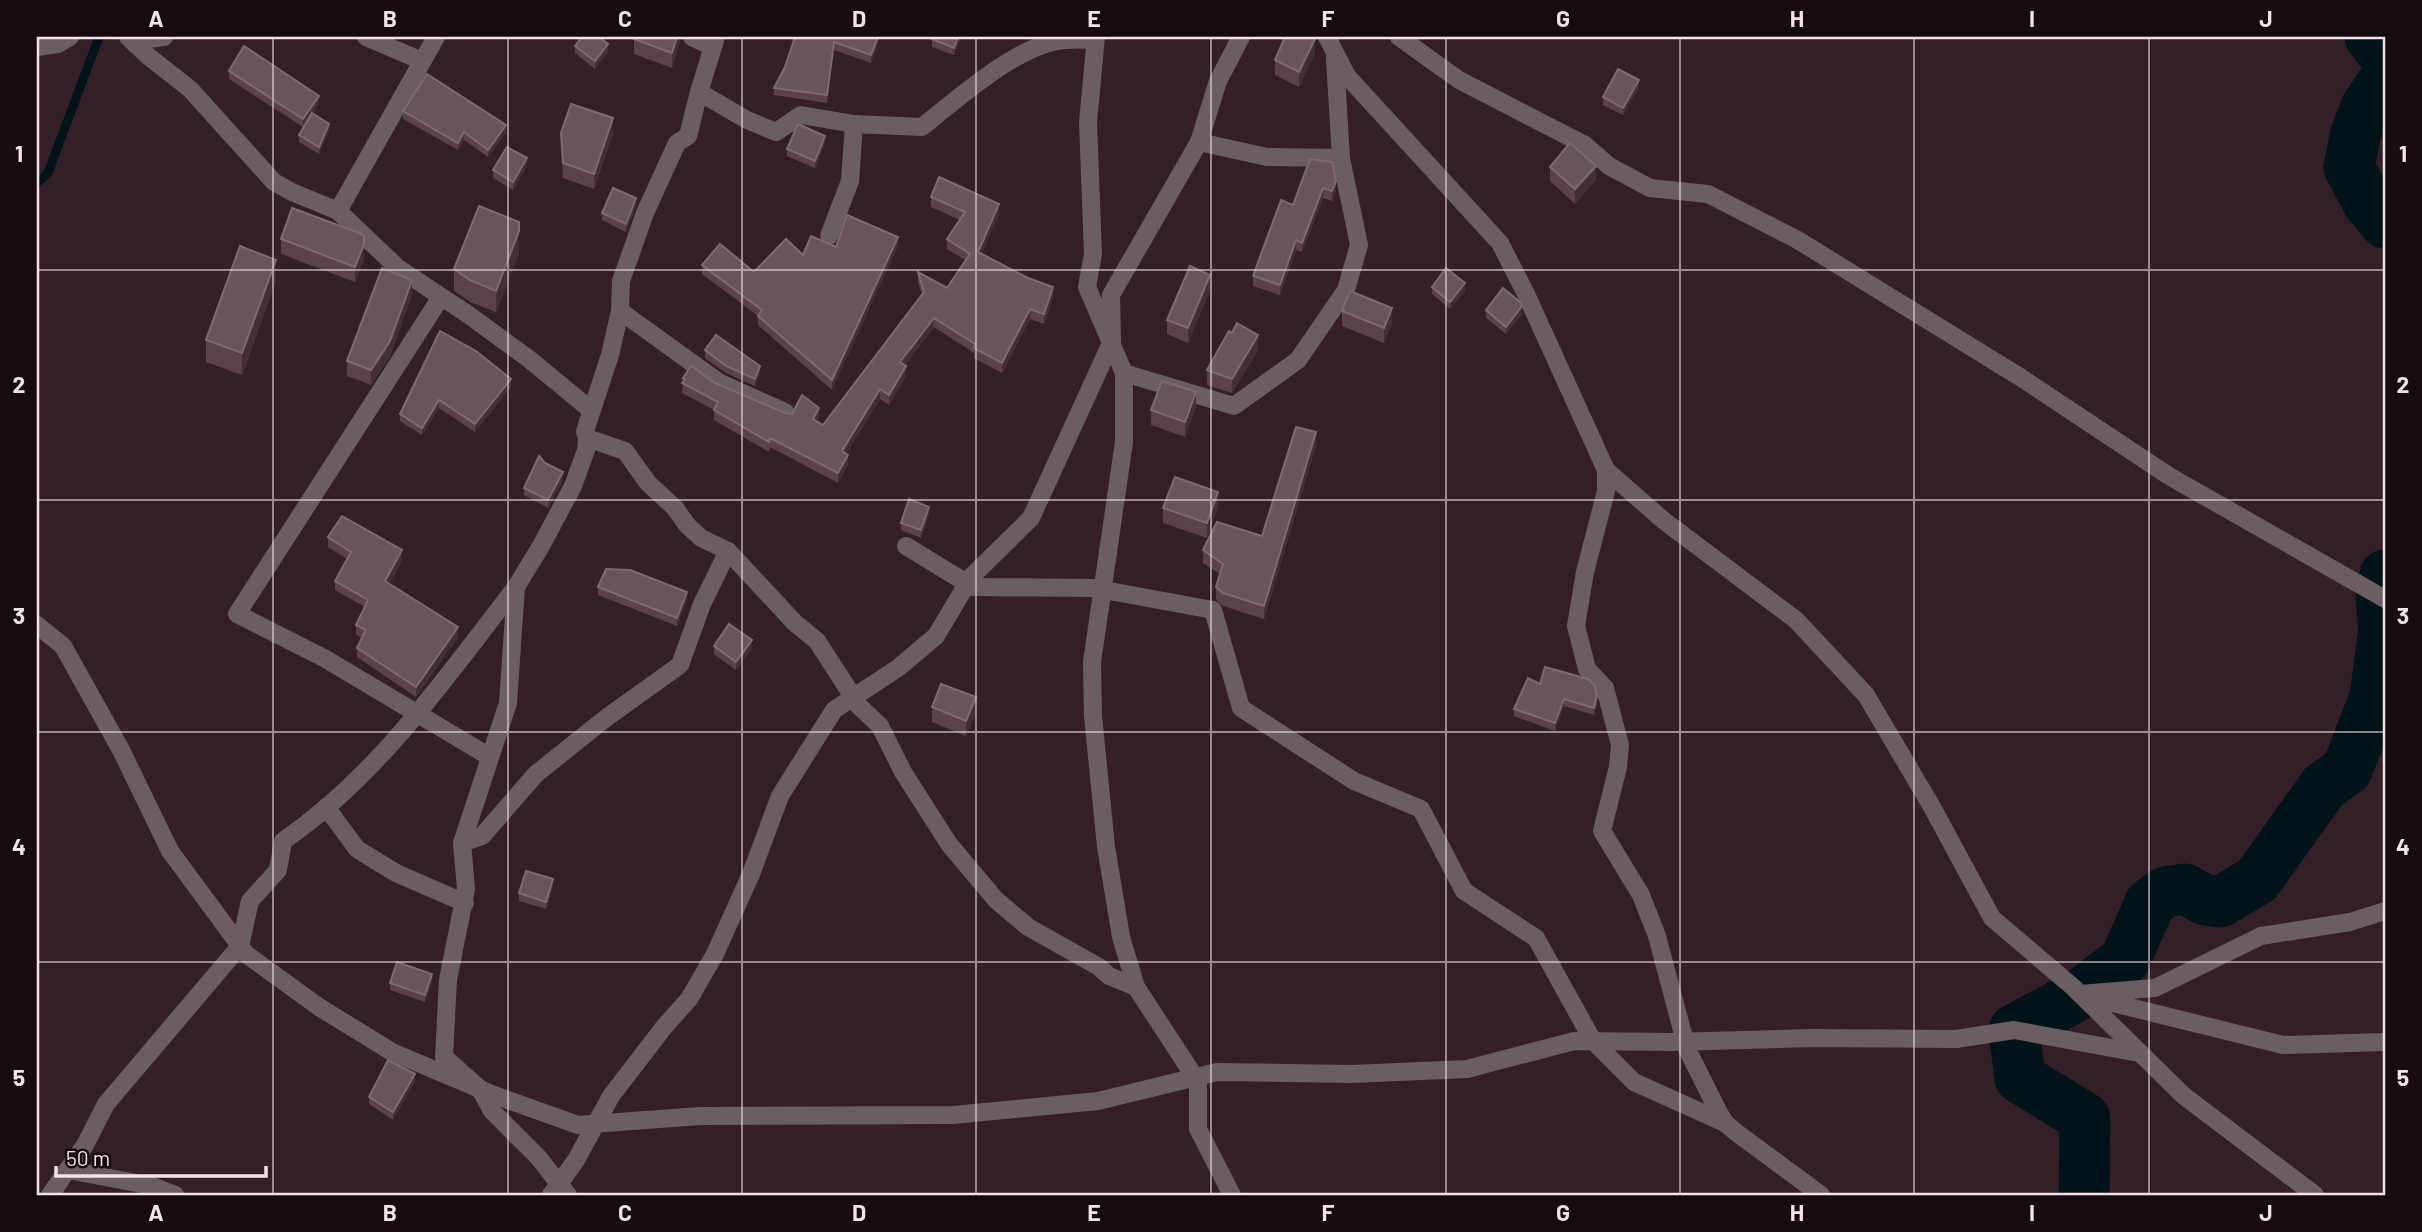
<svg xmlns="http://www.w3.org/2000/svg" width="2422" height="1232" viewBox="0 0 2422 1232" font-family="Barlow,sans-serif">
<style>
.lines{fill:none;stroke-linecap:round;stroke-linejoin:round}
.stream{stroke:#001319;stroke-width:9}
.river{stroke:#001319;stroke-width:51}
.minor{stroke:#6a5e63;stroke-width:18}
.wall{fill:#59424c}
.shaded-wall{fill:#432d36}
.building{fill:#69535d;stroke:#7f6a73;stroke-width:2}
.grid{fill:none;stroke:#f3e3e9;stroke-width:2;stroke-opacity:0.55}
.neatline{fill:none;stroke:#f3e3e9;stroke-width:2.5}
.grid-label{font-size:23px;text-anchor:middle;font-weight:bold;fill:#f3e3e9}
</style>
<rect width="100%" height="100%" fill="#341f28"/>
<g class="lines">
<path class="stream" d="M37,183L48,173L99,37"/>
<g class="river">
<path d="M2370,37L2385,57"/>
<path d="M2385,79L2366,107L2355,136L2349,167L2368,203L2385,223"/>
<path d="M2084,1195L2085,1118L2020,1078L2014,1030L2080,994L2125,960L2150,903L2165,892L2185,889L2205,900L2220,902L2257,880L2324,786L2347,770L2375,697L2384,629L2381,597L2385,575"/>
</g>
<g class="minor">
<path d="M128,37L148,56L190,89L274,182L292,192L338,211L398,268L466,313L529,359L591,410"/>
<path d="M366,37L422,61"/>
<path d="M692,37L713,47"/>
<path d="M1096,37L1088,122L1093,254L1087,287L1124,373V442L1092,662L1093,716L1106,847L1121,937L1136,987L1198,1082V1129L1232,1195"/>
<path d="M1327,37L1347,76L1500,243L1526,294L1606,470V491L1585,572L1576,626L1587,669L1605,688L1620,745L1618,767L1602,831L1641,895L1657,936L1687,1049L1719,1113L1725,1123L1737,1133L1821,1195"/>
<path d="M1399,37L1459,80L1585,145L1609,166L1650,188L1708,194L1796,239L2020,377L2169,476L2385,599"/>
<path d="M132,41L164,37"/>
<path d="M37,47L58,44L70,37"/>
<path d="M699,92L747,120L776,132L801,115L854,124L922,127C957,99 1009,53 1052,42C1067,39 1081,39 1095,40"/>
<path d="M1199,142L1267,157L1341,158"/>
<path d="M338,211L436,37"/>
<path d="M829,236L850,181L854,124"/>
<path d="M441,297L237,614L324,658L490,757"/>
<path d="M620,311L720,383L785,412"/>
<path d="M1124,373L1234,406L1298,360L1346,290L1359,245L1341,158L1335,59"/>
<path d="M587,438L625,451L648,483L675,508L687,525L701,538L728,551L794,622L817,641L859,706L880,726L903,772L949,844L996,900L1028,927L1099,967L1109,976L1136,987"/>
<path d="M1606,470L1663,520L1796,620L1866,695L1932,807L1992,918L2073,987L2184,1096L2315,1195"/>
<path d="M906,546L973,587L1093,588L1213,610L1241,708L1354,781L1421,809L1464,891L1536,938L1593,1041L1634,1082L1725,1123"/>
<path d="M37,625L63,646L121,750L170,851L246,954L319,1007L392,1052L494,1095L578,1125L700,1116L953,1115L1098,1101L1217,1072L1352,1074L1467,1069L1574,1041L1673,1042L1813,1038L1956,1039L2014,1030L2139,1053"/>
<path d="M326,807L357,849L396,873L465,903"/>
<path d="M462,843L482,836L536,774L606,718L680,665L702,604L728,551"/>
<path d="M2080,994L2155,988L2261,936L2350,922L2385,911"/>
<path d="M2097,999L2283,1045L2385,1042"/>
<path d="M68,1170L152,1186L175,1195"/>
<path d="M50,1195L85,1145L106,1104L240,946L250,901L278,870L283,841C378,776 446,677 516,587"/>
<path d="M551,1195L576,1160L611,1096L664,1027L689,999L715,954L751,874L780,796L834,710L898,668L936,636L971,577L1031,518L1112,341L1111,295L1199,142L1218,81L1241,37"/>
<path d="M568,1195L538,1157L492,1111L480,1089L444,1057L448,980L466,889L462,843L508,703L516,587L541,546L573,486L586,450L587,438L585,431L610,355L620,311L621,281L645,213L677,143L688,136L699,92L716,37"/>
</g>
</g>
<g class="wall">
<path d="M681,37L672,68L634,54V39Z"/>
<path d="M795,37H880L871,63L834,50L827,103L774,95V88L785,67Z"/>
<path d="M961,37L954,55L932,47V39Z"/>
<path d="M575,46L608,52L595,69L575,53Z"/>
<path d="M1315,53L1299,87L1275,75V60Z"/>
<path d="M229,71L319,104L313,113L329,131L319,154L299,142V135L303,127L229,79Z"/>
<path d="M1639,87L1623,115L1603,105V97Z"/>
<path d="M403,111L506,132L488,157L464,140L458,150L403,119Z"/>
<path d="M561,133H613L594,189L563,178Z"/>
<path d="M825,143L815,168L787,156V149Z"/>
<path d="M1310,159L1336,191L1332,201L1323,198L1302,252L1296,250L1280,295L1253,286V276L1293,205Z"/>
<path d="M527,166L513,190L493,178V170Z"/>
<path d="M1550,167L1596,180L1575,204L1550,181Z"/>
<path d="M931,197L999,214L981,254L1053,297L1044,324L1030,319L1002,373L974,358V353L934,327L905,365L906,376L889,405L880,399L846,454L848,465L838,483L770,447L769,452L714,420V410L682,393L683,378L715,383L785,413L819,418L817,422L823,425L922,295L918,282V272L947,288L965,260L947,249V239L960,220L931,207Z"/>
<path d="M636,206L626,232L602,220V213Z"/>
<path d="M281,239L364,259L355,282L281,254Z"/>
<path d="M898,246L832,390L758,325V316L702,274V265L754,272L803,255L836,247Z"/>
<path d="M519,253L496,312L470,302L454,291V269Z"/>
<path d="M276,281L242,375L206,362V340Z"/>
<path d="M1432,287L1465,291L1450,309L1432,294Z"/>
<path d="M1210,290L1188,343L1167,334V320Z"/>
<path d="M412,295L390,356L371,385L347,376V361Z"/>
<path d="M1486,310L1522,314L1506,334L1486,318Z"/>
<path d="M1342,311L1392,323L1384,343L1342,326Z"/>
<path d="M440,331L511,387L475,432L439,408L422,435L400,421V414Z"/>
<path d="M705,350L760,374L755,386L726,373L705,358Z"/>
<path d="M1258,350L1232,393L1207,385V370Z"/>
<path d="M1196,406L1185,437L1151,425V410Z"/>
<path d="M1316,445L1264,619L1223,606L1216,599V587L1220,574L1203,563V550L1262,536Z"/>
<path d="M545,463L563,480L548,508L524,495V488Z"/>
<path d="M1218,507L1207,538L1163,523V508Z"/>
<path d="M929,515L921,538L901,530V523Z"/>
<path d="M328,537L402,560L389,584L458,637L416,697L357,657V648L362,638L356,634V625L365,607L335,590V581L347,559L328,547Z"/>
<path d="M598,587L687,599L677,626L598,595Z"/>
<path d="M714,646L752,648L736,670L714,654Z"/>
<path d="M1540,684L1597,704L1594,715L1564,706L1555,731L1514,716V709Z"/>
<path d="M932,707L976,712L966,736L932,722Z"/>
<path d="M553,887L546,909L519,901V893Z"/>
<path d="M432,982L425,1002L390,990V983Z"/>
<path d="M415,1082L393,1120L369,1104V1097Z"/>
</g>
<g class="shaded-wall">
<path d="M677,37H681V39L672,68V53Z"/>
<path d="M878,37H880L871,63V55Z"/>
<path d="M958,37H961L954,55V48Z"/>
<path d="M1315,39V53L1299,87V72Z"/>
<path d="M834,42V50L827,103V95Z"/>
<path d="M608,44V52L595,69V61Z"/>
<path d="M1639,80V87L1623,115V108Z"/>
<path d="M319,96V104L303,127V119Z"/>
<path d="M613,118V133L594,189V174Z"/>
<path d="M329,124V131L319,154V147Z"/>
<path d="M506,125V132L488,157V150Z"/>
<path d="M464,132V140L458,150V143Z"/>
<path d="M825,136V143L815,168V161Z"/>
<path d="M527,158V166L513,190V182Z"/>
<path d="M1596,166V180L1575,204V189Z"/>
<path d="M1336,181V191L1332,201V191Z"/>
<path d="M1323,188V198L1302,252V243Z"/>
<path d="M636,198V206L626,232V224Z"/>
<path d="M999,204V214L978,262V252Z"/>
<path d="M519,231V253L496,312V291Z"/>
<path d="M898,237V246L832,390V380Z"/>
<path d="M1296,240V250L1280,295V285Z"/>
<path d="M364,244V259L355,282V267Z"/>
<path d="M276,260V281L242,375V353Z"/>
<path d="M1210,275V290L1188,343V328Z"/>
<path d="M412,280V295L390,356L371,385V370Z"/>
<path d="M1465,283V291L1450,309V302Z"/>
<path d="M1053,287V297L1044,324V314Z"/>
<path d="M1522,306V314L1506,334V327Z"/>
<path d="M1392,308V323L1384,343V328Z"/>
<path d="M1030,309V319L1002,373V363Z"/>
<path d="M934,318V327L900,372V362Z"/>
<path d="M1258,335V350L1232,393V379Z"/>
<path d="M760,366V374L755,386V379Z"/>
<path d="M906,366V376L889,405V395Z"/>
<path d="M511,379V387L475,432V424Z"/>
<path d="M880,389V399L842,461V451Z"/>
<path d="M1196,392V406L1185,437V422Z"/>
<path d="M439,400V408L422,435V428Z"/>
<path d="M819,408V418L813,429V419Z"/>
<path d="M1316,432V445L1264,619V606Z"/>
<path d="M848,455V465L838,483V473Z"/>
<path d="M563,472V480L548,508V500Z"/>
<path d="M1218,492V507L1207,538V523Z"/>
<path d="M929,507V515L921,538V530Z"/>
<path d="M402,550V560L385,591V581Z"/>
<path d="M687,592V599L677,626V618Z"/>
<path d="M458,627V637L416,697V687Z"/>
<path d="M752,640V648L736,670V662Z"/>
<path d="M1597,696V704L1594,715V708Z"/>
<path d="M976,697V712L966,736V721Z"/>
<path d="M1564,699V706L1555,731V723Z"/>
<path d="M553,879V887L546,909V902Z"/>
<path d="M432,974V982L425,1002V995Z"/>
<path d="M415,1074V1082L393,1120V1112Z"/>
</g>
<g class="building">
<path d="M582,37H599L608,44L595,61L575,46Z"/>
<path d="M635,37H677L672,53L634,39Z"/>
<path d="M795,37H878L871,55L834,42L827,95L774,88L785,67Z"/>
<path d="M933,37H958L954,48L932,39Z"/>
<path d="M1285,37H1311L1315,39L1299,72L1275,60Z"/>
<path d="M244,46L319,96L303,119L229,71Z"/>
<path d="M1618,69L1639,80L1623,108L1603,97Z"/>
<path d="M427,74L506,125L488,150L464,132L458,143L403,111Z"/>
<path d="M571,104L613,118L594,174L563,163L561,133Z"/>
<path d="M312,113L329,124L319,147L299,135Z"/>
<path d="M798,124L825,136L815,161L787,149Z"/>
<path d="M1570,143L1596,166L1575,189L1550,167Z"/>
<path d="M507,147L527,158L513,182L493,170Z"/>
<path d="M1310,159L1332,162L1336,181L1332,191L1323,188L1302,243L1296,240L1280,285L1253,276L1281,200L1293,205Z"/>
<path d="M939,177L999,204L978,252L1028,278L1053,287L1044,314L1030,309L1002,363L974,348L975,344L934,318L900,362L906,366L889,395L880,389L842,451L848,455L838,473L770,438L769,442L714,410L718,402L682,383L685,379L683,378L691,366L715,383L785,413L792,414L802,395L819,408L813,419L823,425L924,292L918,272L947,288L970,254L947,239L965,212L931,197Z"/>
<path d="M613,188L636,198L626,224L602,213Z"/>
<path d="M479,206L519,222V231L496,291L470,280L454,269Z"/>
<path d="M292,208L362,234L364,236V244L355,267L281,239Z"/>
<path d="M847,215L898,237L832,380L758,316L762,310L702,265L720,244L754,272L786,239L803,255L811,236L836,247Z"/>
<path d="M240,246L276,260L242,353L206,340Z"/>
<path d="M1190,266L1210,275L1188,328L1167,320Z"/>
<path d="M382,268L412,280L390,341L371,370L347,361Z"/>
<path d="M1446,268L1465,283L1450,302L1432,287Z"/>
<path d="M1503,288L1520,302L1522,306L1506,327L1486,310Z"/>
<path d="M1350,291L1392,308L1384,328L1342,311Z"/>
<path d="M1237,323L1258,335L1232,379L1207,370L1229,331L1232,333Z"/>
<path d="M440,331L476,351L511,379L475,424L439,400L422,428L400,414Z"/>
<path d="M716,335L760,366L755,379L726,366L705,350Z"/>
<path d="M1162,381L1196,392L1185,422L1151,410Z"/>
<path d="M1296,427L1316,432L1264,606L1223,593L1216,587L1223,564L1203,550L1217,522L1262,536Z"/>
<path d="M539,456L545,463L563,472L548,500L524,488Z"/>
<path d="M1175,477L1218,492L1207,523L1163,508Z"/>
<path d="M909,499L929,507L921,530L901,523Z"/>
<path d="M342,516L402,550L385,581L458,627L416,687L357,648L366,630L356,625L368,600L335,581L351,552L328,537Z"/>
<path d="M606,569L630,570L687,592L677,618L598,587Z"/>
<path d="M729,624L752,640L736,662L714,646Z"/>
<path d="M1545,667L1588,679L1595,686L1597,696L1594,708L1564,699L1555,723L1514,709L1528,678L1540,684Z"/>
<path d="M941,684L976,697L966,721L932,707Z"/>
<path d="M526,871L553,879L546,902L519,893Z"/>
<path d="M397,962L432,974L425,995L390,983Z"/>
<path d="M388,1060L415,1074L393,1112L369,1097Z"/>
</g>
<path class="grid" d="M273,37V1195M508,37V1195M742,37V1195M976,37V1195M1211,37V1195M1446,37V1195M1680,37V1195M1914,37V1195M2149,37V1195M37,270H2385M37,500H2385M37,732H2385M37,962H2385"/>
<rect width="2422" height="1232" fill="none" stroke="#160c10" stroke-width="77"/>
<path d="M56 1166v10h210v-10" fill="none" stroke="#f3e3e9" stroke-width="3.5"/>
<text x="66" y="1166" font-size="21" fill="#f3e3e9" stroke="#160c10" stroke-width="5" paint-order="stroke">50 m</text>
<rect x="38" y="38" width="2346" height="1156" class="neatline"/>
<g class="grid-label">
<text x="156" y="27">A</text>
<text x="390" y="27">B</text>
<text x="625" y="27">C</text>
<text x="859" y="27">D</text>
<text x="1094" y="27">E</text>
<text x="1328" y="27">F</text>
<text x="1563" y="27">G</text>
<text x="1797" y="27">H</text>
<text x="2032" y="27">I</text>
<text x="2266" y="27">J</text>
<text x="19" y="162">1</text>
<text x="2403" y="162">1</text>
<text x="19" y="393">2</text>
<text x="2403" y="393">2</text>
<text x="19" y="624">3</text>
<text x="2403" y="624">3</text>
<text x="19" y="855">4</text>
<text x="2403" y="855">4</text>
<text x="19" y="1086">5</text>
<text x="2403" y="1086">5</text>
<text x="156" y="1221">A</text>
<text x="390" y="1221">B</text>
<text x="625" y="1221">C</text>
<text x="859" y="1221">D</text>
<text x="1094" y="1221">E</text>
<text x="1328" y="1221">F</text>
<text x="1563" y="1221">G</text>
<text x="1797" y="1221">H</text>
<text x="2032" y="1221">I</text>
<text x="2266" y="1221">J</text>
</g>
</svg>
